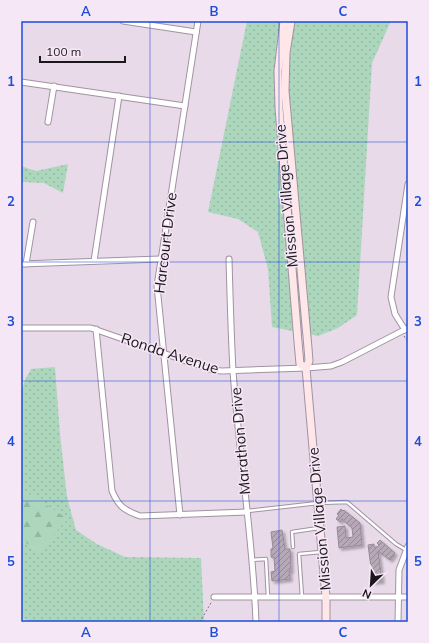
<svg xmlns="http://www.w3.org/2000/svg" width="429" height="643" viewBox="0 0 429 643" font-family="Mulish,sans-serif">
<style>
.grass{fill:url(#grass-dots)}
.forest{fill:url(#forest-firs)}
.building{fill:url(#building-hatch);stroke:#988a98;filter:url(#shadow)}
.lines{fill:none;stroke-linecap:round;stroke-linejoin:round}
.lane-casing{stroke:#a193a2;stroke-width:4.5}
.street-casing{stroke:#a193a2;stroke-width:7}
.secondary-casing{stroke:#a193a2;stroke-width:9}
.path{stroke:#7e747e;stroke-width:1;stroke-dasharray:2 2;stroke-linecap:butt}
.lane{stroke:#fff;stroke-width:2.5}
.street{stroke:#fff;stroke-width:5}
.secondary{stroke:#ffe6e8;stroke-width:7}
.grid{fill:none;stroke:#1d4ed8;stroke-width:1;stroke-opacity:0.55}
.labels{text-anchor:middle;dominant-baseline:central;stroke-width:3;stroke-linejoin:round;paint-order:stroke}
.street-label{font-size:15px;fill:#1c171c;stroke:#f6e7f7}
.neatline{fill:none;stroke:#1d4ed8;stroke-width:1.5}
.grid-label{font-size:13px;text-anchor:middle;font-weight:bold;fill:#1d4ed8}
</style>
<defs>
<pattern id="grass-dots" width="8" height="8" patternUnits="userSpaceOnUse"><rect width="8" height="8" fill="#acd7bd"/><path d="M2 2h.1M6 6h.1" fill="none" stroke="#93b8a2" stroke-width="1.8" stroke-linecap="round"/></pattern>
<pattern id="forest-firs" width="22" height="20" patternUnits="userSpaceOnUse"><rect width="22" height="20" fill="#acd7bd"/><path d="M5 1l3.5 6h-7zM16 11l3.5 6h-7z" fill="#93b8a2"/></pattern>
<pattern id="building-hatch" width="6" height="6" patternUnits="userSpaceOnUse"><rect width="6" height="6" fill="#b6a8b7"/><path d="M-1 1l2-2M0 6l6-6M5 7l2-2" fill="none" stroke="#938894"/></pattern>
<filter id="shadow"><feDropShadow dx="2.5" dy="2.5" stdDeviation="1" flood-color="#0004"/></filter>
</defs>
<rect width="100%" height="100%" fill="#e9dae9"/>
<g class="grass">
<path d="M247,21H391L372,63L357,315L338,328L318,336L272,327L268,269L258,232L238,219L208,212Z"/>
<path d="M68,164L63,193L44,183L21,182V166L36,171Z"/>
<path d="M55,367L60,434L67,497L76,530L97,544L125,557L201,558L204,622H36L23,619L21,622V540L39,551L67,519L21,489V393L25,380L31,369Z"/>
</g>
<path class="forest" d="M21,489L68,519L39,551L21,540Z"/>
<g class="building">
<path d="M341,509L343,511L344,510L360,523L362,545L339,548L337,527L345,526L346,538L353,537L352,528L342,519L340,522L336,519L339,515L337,514Z"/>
<path d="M282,530L285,549H290L291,571H289L290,579L272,581L271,572L275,571L274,557L272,558L271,556V549L273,548L271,532Z"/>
<path d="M380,540L395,553L390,560L378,551L382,581L373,582L368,545L374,544V547H377L379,545L377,543Z"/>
</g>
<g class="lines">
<defs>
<g id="lane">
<path d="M248,511L318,503L347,502L396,544L406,550"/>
<path d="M293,547L292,532L319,528"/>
<path d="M252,560L266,559L268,597"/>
<path d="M302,597L299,554L321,552"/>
</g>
<g id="street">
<path d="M123,21L196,32"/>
<path d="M21,82L185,106"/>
<path d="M48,122L54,86"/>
<path d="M229,259C230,296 231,334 233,371C239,455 253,538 256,622"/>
<path d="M94,261L119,96"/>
<path d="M21,264L160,259"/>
<path d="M26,264L33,222"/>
<path d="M21,328H91L212,370L222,371L306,368L331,366L342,362L408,328"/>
<path d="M96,329L112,491C119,507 124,510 140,516L247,512"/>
<path d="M405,330L395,314L391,297L408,184"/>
<path d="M180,515L157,286L198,21"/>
<path d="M214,597H408"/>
<path d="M398,622L399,570L408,546"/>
</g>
<g id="secondary">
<path d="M284,21L278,71L279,108L298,342L300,364L306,368"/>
<path d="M291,21L286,53L285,91L308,348L309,361L306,368L326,597V622"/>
</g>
</defs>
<use href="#lane" class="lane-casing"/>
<use href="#street" class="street-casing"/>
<use href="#secondary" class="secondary-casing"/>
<g class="path">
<path d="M404,336L408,342"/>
<path d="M200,622L212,601"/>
</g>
<use href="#lane" class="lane"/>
<use href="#street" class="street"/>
<use href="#secondary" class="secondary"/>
</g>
<path class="grid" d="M150,21V622M279,21V622M21,142H408M21,262H408M21,381H408M21,501H408"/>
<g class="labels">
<g class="street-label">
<text transform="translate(286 196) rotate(-95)">Mission Village Drive</text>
<text transform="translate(165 243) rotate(-83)">Harcourt Drive</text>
<text transform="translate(170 353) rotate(18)">Ronda Avenue</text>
<text transform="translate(240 441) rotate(-95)">Marathon Drive</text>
<text transform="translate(319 519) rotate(-95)">Mission Village Drive</text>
</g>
</g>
<rect width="429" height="643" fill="none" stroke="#f6e7f7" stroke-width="44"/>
<g transform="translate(371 585) rotate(205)" stroke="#f6e7f7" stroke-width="3" paint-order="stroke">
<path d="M0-3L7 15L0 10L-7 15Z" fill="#1c171c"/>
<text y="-6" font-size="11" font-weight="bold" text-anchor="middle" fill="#1c171c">N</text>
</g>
<path d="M40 56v6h85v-6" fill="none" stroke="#1c171c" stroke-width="2"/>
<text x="46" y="56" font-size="12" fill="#1c171c" stroke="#f6e7f7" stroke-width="3" paint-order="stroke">100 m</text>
<rect x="22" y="22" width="385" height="599" class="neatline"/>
<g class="grid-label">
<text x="86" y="16">A</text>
<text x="214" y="16">B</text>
<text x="343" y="16">C</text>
<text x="11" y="86">1</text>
<text x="418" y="86">1</text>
<text x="11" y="206">2</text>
<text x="418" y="206">2</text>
<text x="11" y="326">3</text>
<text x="418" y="326">3</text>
<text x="11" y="446">4</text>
<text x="418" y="446">4</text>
<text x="11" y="566">5</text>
<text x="418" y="566">5</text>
<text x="86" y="637">A</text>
<text x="214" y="637">B</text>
<text x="343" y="637">C</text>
</g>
</svg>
